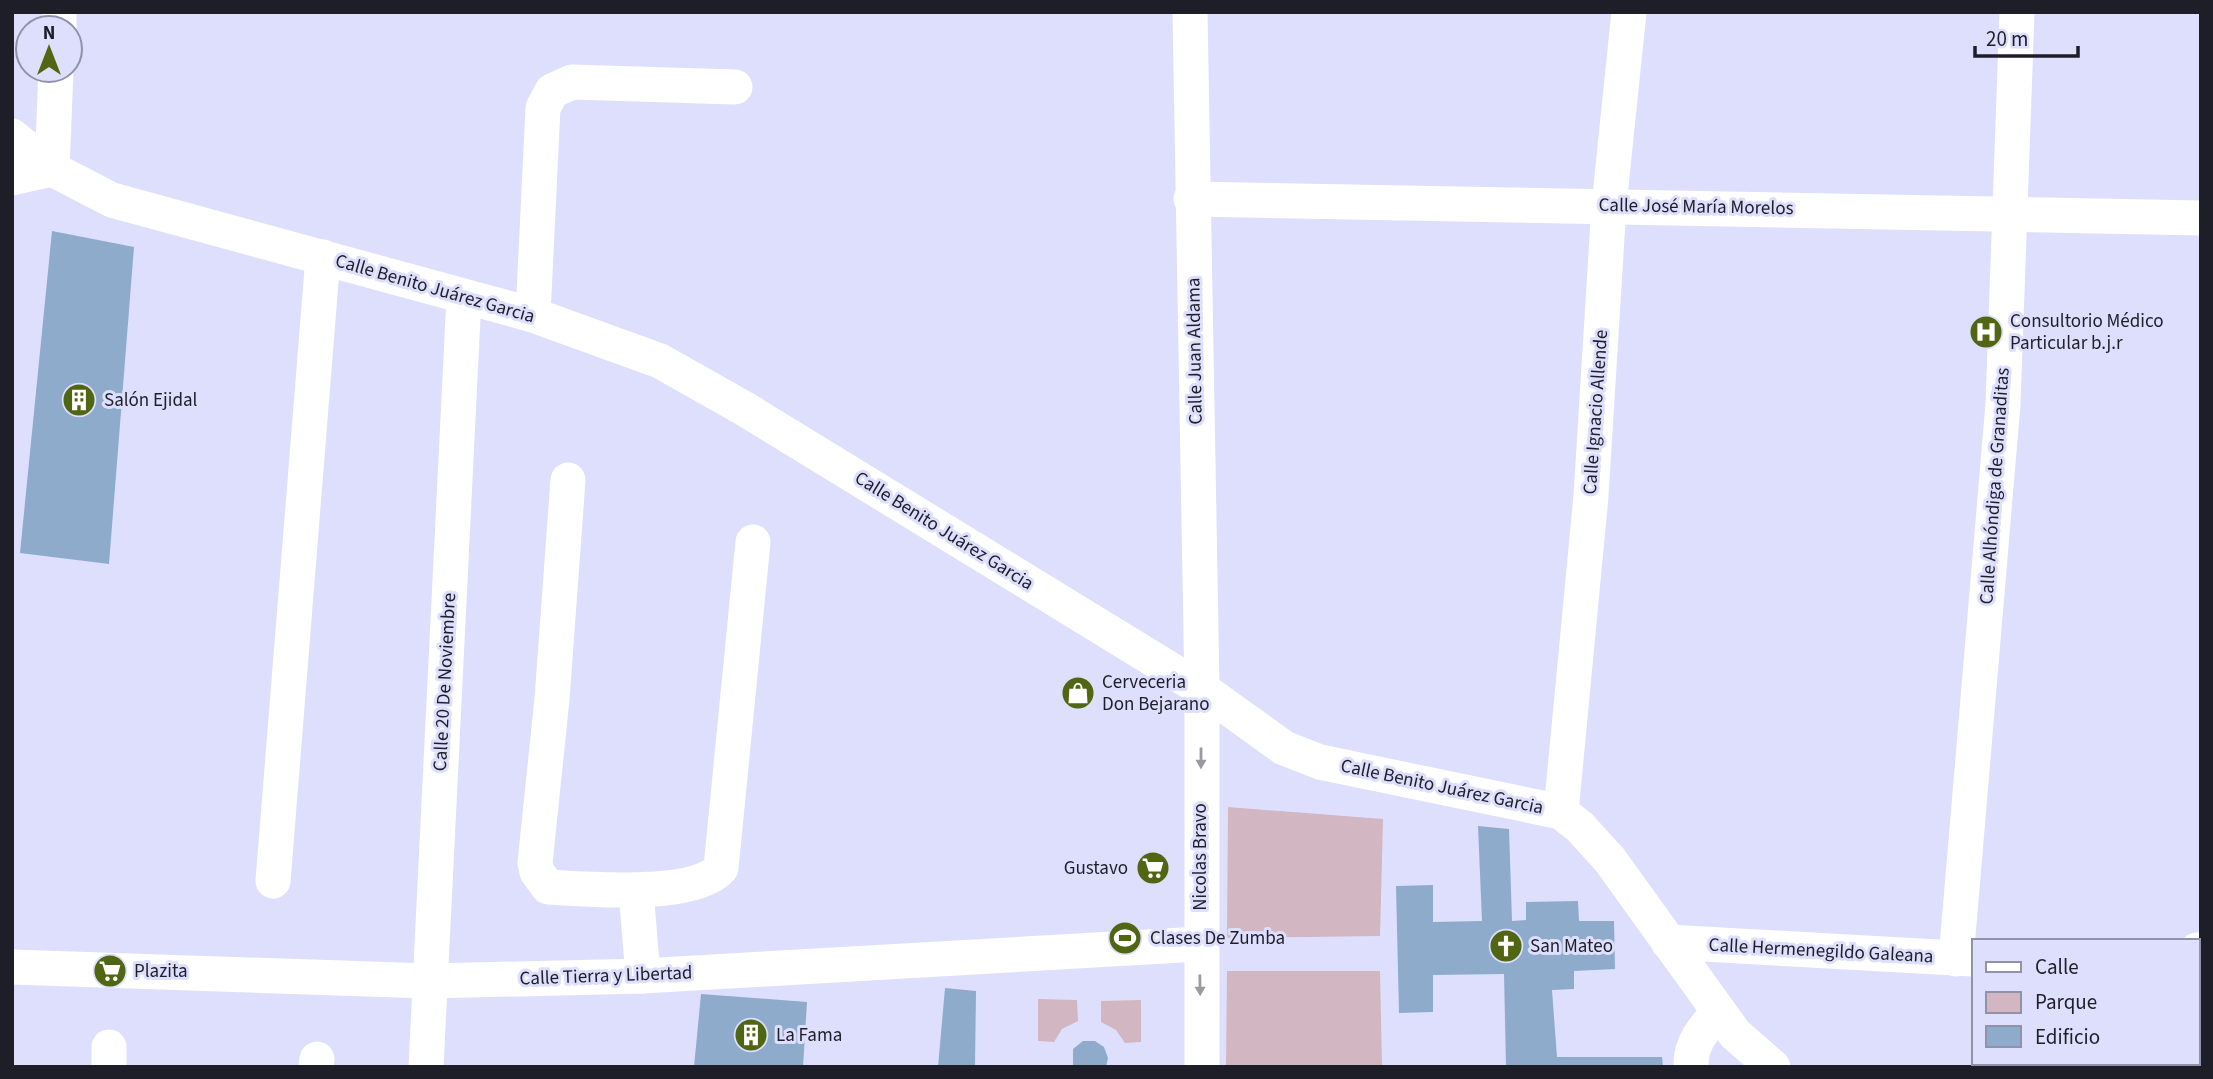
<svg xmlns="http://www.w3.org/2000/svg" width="2213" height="1079" viewBox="0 0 2213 1079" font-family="'Source Sans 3',sans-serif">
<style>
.green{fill:#d2b6c2}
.building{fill:#8fabcc}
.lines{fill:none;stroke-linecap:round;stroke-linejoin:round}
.street{stroke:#fff;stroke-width:35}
.oneway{fill:#9a9a9f}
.labels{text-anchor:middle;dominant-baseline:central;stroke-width:6;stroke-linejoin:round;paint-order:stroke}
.street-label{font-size:19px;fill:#1e1e29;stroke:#dedffd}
.poi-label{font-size:19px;fill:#1e1e29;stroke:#dedffd;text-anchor:start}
</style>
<rect width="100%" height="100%" fill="#dedffd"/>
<g class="green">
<path d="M1228,807L1383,819L1380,936L1227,938Z"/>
<path d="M1227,971H1380L1382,1067H1226Z"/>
<path d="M1038,999L1077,1000L1078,1021L1062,1029L1054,1042L1038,1041Z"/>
<path d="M1141,1000V1042L1125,1043L1116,1030L1101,1022V1001Z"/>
</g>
<g class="building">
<path d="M52,231L134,247L109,564L20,553Z"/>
<path d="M1478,826L1509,829L1512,921L1526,920V902L1578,901L1579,921H1614L1615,969L1574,971V989L1552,990L1557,1057H1662L1663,1067H1506L1504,974L1433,975V1012L1399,1013L1396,886L1433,885V922L1482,921Z"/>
<path d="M945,988L976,991L975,1067H938Z"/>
<path d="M701,994L807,1002L803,1067H694Z"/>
<path d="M1083,1041H1095L1104,1047L1108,1058L1106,1067H1073V1049Z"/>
</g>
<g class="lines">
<g class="street">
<path d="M1190,12L1202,689V1067"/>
<path d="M59,28V12"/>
<path d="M12,136L52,169L112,200L533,315L660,361L745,409L1202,689L1284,748L1320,762L1561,812L1580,827L1610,860L1735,1034L1773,1067"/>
<path d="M12,178L52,169L56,70"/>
<path d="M1191,199L2201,218"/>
<path d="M533,315L543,108L552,91L572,82L735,87"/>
<path d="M568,480L552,699L535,863L537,872L548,887C586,889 695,899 721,868L753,542"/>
<path d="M1561,812L1591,496L1609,205L1629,12"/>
<path d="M273,881L323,257"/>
<path d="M636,891L643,976"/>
<path d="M1668,942L1973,959"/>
<path d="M2197,950H2201"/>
<path d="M1956,959L2003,404L2017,12"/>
<path d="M12,967L429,981L643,976L1199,944"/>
<path d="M109,1067V1047"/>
<path d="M316,1067L317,1059"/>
<path d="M426,1067L464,297"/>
<path d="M1691,1067C1690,1043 1704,1028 1719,1012"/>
</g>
</g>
<defs><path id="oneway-solid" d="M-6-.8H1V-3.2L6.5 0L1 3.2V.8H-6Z" transform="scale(1.75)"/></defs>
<g class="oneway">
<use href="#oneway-solid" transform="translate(1201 758) rotate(90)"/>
<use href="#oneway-solid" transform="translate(1200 985) rotate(89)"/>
</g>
<defs>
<symbol id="hospital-disc" viewBox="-11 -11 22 22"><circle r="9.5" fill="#516613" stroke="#dedffd"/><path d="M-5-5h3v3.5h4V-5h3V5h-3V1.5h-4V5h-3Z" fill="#fff"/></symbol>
<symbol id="building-disc" viewBox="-11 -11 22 22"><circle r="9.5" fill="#516613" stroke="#dedffd"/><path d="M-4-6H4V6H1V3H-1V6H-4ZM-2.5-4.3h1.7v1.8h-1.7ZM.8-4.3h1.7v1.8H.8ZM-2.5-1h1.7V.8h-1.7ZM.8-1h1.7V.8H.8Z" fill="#fff"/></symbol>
<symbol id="shop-disc" viewBox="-11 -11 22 22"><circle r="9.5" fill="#516613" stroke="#dedffd"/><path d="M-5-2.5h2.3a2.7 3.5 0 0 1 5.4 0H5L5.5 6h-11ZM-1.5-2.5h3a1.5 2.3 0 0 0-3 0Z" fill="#fff"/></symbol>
<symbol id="supermarket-disc" viewBox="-11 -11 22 22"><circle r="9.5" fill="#516613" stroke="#dedffd"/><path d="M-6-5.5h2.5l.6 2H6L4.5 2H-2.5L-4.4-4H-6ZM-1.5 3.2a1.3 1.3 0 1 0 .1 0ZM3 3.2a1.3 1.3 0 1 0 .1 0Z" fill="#fff"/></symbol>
<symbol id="stadium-disc" viewBox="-11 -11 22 22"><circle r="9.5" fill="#516613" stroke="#dedffd"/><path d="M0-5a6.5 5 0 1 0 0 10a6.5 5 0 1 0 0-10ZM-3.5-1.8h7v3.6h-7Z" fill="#fff"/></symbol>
<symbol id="church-disc" viewBox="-11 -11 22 22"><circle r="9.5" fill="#516613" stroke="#dedffd"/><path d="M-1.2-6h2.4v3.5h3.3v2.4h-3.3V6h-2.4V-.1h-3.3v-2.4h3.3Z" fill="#fff"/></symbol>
</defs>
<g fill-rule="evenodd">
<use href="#hospital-disc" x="1967" y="313" width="38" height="38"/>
<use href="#building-disc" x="60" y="381" width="38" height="38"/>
<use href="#shop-disc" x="1059" y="674" width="38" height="38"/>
<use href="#supermarket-disc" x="1134" y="849" width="38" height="38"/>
<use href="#stadium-disc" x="1106" y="919" width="38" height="38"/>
<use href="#church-disc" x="1487" y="927" width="38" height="38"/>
<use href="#supermarket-disc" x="91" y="952" width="38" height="38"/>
<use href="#building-disc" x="732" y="1016" width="38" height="38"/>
</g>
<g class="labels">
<g class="street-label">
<text transform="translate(1696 207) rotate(1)">Calle José María Morelos</text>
<text transform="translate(435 289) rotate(16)">Calle Benito Juárez Garcia</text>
<text transform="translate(1195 351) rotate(-91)">Calle Juan Aldama</text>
<text transform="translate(1596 412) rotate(-86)">Calle Ignacio Allende</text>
<text transform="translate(1995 486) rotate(-86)">Calle Alhóndiga de Granaditas</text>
<text transform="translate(944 531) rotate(32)">Calle Benito Juárez Garcia</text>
<text transform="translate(445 682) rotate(-87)">Calle 20 De Noviembre</text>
<text transform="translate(1442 787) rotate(12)">Calle Benito Juárez Garcia</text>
<text transform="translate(1200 857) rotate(-90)">Nicolas Bravo</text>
<text transform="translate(1821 951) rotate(3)">Calle Hermenegildo Galeana</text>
<text transform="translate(606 976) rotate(-2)">Calle Tierra y Libertad</text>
</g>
<g class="poi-label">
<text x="2010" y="321">Consultorio Médico<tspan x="2010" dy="22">Particular b.j.r</tspan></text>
<text x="104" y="400">Salón Ejidal</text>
<text x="1102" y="682">Cerveceria<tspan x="1102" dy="22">Don Bejarano</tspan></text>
<text x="1128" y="868" text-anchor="end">Gustavo</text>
<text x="1150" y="938">Clases De Zumba</text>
<text x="1530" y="946">San Mateo</text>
<text x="134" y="971">Plazita</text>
<text x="776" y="1035">La Fama</text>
</g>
</g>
<rect width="2213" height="1079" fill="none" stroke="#1e1e29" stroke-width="28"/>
<rect x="1972" y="939" width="228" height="126" fill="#dedffd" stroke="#9192a8" stroke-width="2"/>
<rect x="1986" y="962" width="35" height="10" fill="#ffffff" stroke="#9192a8" stroke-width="2"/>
<text x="2035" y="974" font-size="21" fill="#1e1e29">Calle</text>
<rect x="1986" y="992" width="35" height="21" fill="#d2b6c2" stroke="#9192a8" stroke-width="2"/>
<text x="2035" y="1009" font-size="21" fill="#1e1e29">Parque</text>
<rect x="1986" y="1026" width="35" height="21" fill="#8fabcc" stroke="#9192a8" stroke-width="2"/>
<text x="2035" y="1044" font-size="21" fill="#1e1e29">Edificio</text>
<g transform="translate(49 49)"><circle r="33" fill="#dedffd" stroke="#9192a8" stroke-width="2"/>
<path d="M0-5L12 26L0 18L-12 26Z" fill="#516613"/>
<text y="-10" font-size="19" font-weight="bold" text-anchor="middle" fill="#1e1e29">N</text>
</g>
<path d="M1975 46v10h103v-10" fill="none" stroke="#1e1e29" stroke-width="3.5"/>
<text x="1986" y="46" font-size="21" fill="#1e1e29" stroke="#dedffd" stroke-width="5" paint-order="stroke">20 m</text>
</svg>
